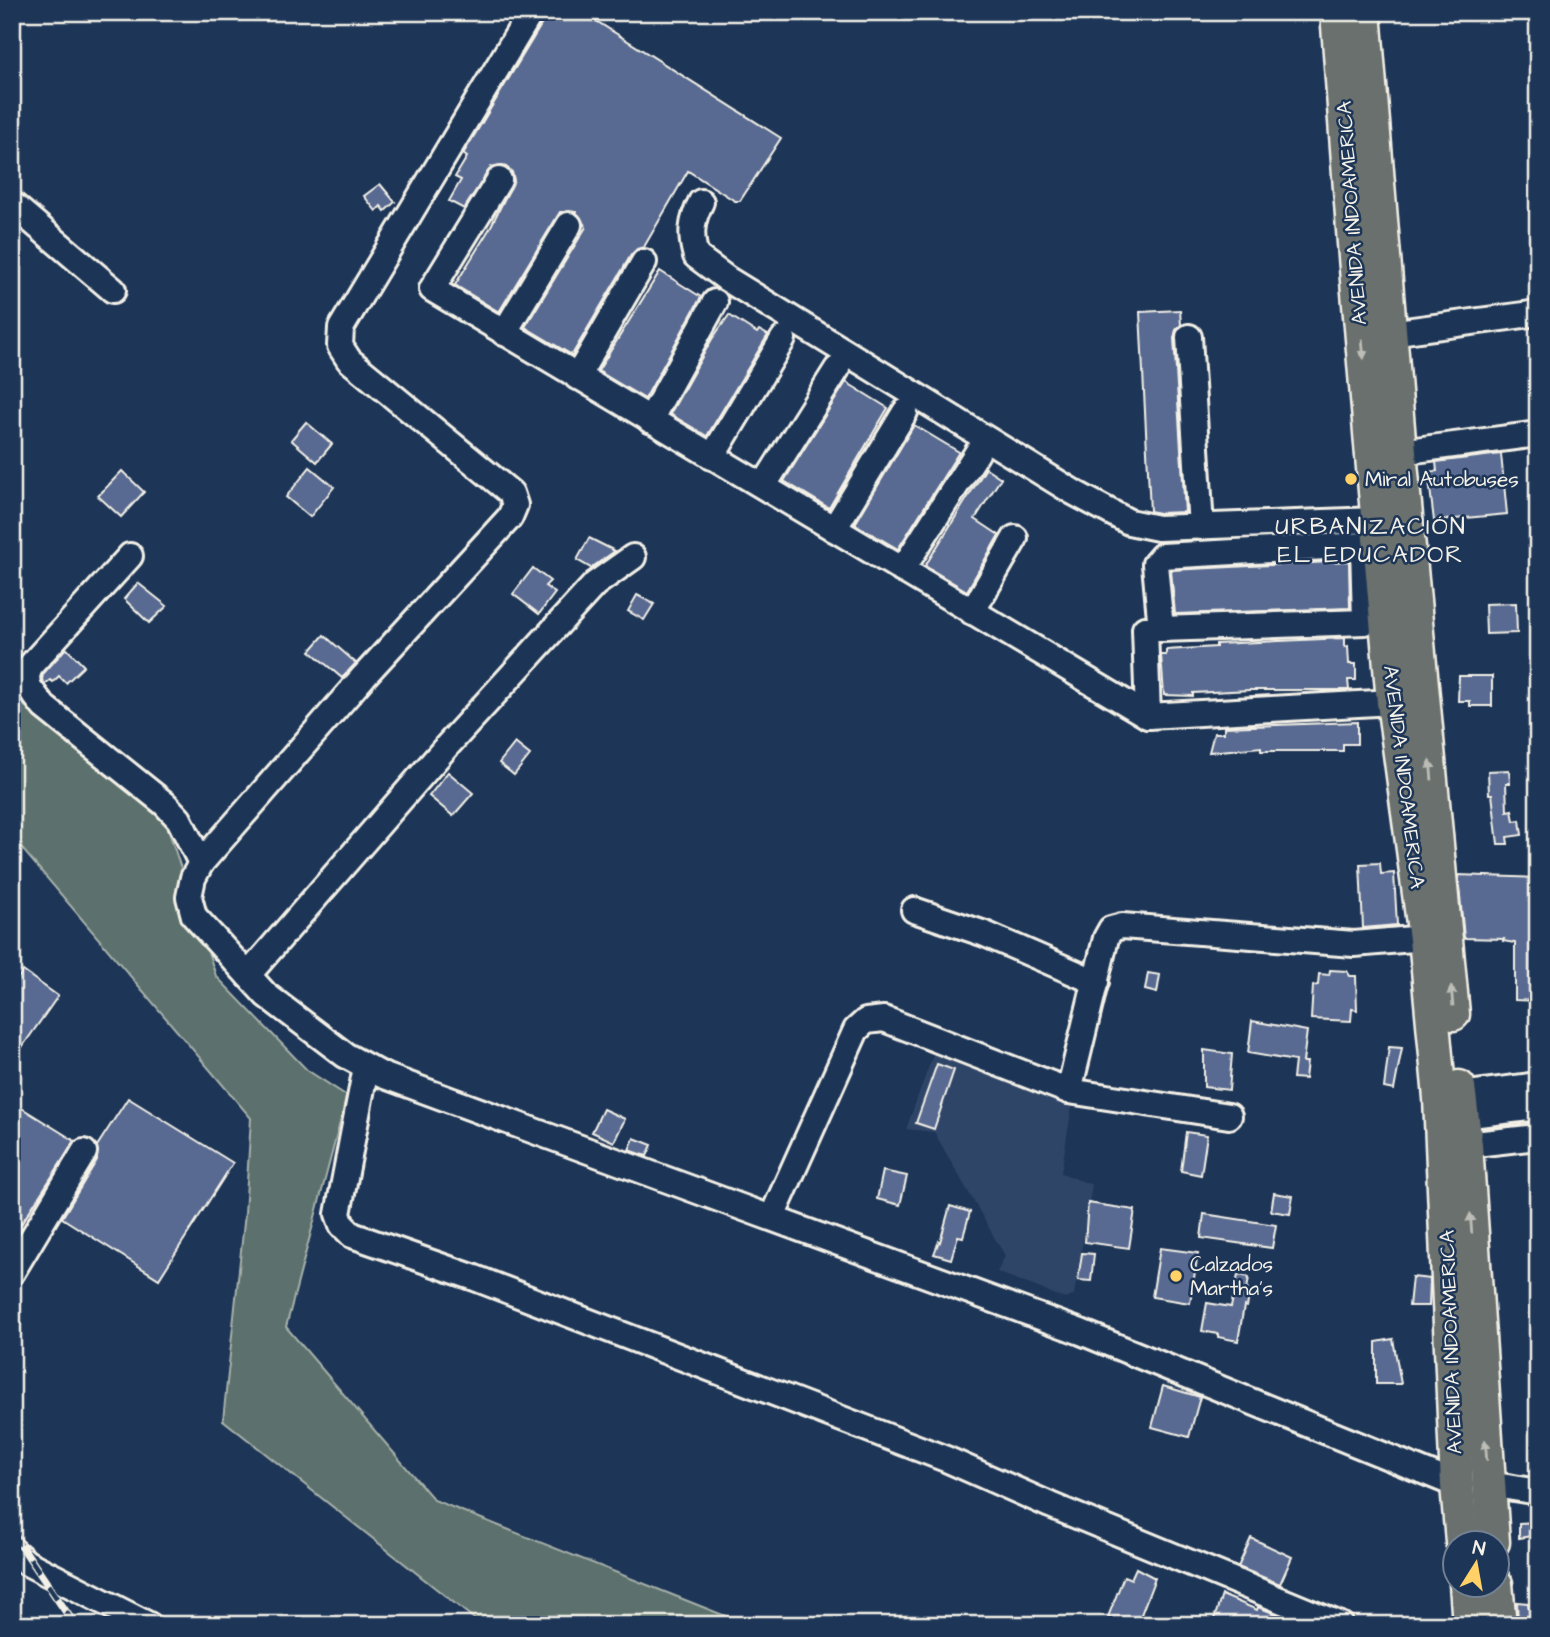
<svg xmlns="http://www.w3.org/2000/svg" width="1550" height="1637" viewBox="0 0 1550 1637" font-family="'Architects Daughter',sans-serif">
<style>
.built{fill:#2f4568}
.green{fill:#5c716d;stroke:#a8b1aa;stroke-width:2}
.building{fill:#596a91;stroke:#f4f1e8;stroke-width:2}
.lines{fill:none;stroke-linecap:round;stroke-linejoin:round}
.minor-casing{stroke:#f4f1e8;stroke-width:30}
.major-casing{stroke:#f4f1e8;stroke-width:37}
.path{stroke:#f4f1e8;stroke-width:2.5;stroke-dasharray:2 5;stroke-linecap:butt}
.minor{stroke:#1d3557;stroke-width:24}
.major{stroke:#6b706d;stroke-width:32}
.rail-casing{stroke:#f4f1e8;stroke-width:8}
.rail{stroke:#1d3557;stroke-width:5;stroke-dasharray:16;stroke-linecap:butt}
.oneway{fill:#bdbdb7}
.poi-dot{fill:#ffd166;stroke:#1d3557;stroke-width:2.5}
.labels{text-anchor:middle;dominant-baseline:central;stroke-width:5;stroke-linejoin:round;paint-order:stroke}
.street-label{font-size:21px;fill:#f4f1e8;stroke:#1d3557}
.poi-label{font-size:21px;fill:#f4f1e8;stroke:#1d3557;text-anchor:start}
.quarter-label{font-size:24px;letter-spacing:2px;fill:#f4f1e8;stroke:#1d3557}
</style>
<rect width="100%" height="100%" fill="#1d3557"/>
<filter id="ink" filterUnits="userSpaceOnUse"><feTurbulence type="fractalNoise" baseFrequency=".0143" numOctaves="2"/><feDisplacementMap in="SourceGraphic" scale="14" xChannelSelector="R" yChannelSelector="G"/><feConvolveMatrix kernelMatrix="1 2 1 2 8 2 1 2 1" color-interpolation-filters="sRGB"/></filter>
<g filter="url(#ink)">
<path class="built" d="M934,1052L1073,1100L1061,1173L1092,1185L1074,1295L1066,1299L997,1272L1005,1256L934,1132L906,1129Z"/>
<path class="green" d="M12,699L17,700L162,810L216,976L307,1070L347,1096L286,1327L434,1500L748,1625H482L223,1420L245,1213L251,1118L12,837Z"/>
<g class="building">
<path d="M546,12H582L781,138L740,201H735L688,171L644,247L637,249L631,255L572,355L525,327L586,227L576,212H560L499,312L455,285L490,228L514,180L512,172L506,167L499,165L491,167L464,209L449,201L461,180L455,177L467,157L463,154L544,20Z"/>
<path d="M380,184L395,202L385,211L381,206L376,211L364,196Z"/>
<path d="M660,271L701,297L645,399L598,371Z"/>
<path d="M1180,310L1181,325L1176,330L1174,338L1185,512L1159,513L1150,511L1140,312Z"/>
<path d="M729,315L757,333L759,330L768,335L707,436L670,414L712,339Z"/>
<path d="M846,382L888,408L829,508L784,481Z"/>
<path d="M306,422L332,444L317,462L291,440Z"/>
<path d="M914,425L959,452L898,549L855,524Z"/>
<path d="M1501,454L1507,514L1434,521L1428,472L1437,471L1436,462Z"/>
<path d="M310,467L334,487L310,517L286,497Z"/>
<path d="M986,468L1001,478L975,519L999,535L967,591L925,566Z"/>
<path d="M122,471L144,492L121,517L98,496Z"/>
<path d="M589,538L615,551L591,568L577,560Z"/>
<path d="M1349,561L1350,608L1175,614L1171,570Z"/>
<path d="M533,568L550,581L545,586L555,593L539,614L513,594Z"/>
<path d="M138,583L167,606L149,623L124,599Z"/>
<path d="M637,595L654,604L644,620L628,611Z"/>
<path d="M1516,603L1517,633L1486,634L1485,604Z"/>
<path d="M324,635L356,663L342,678L310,651Z"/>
<path d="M1345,638V647L1348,646L1349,664H1356V680H1348L1349,690H1250L1193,693V696L1164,695L1161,655H1166V650L1216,647V644Z"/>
<path d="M66,648L84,666L66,683L59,676L53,682L50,680L45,684L42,680L43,674Z"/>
<path d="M1459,676H1492V706H1470V701H1458Z"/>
<path d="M1357,722V744H1343V751H1261V747L1209,752L1214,733H1224V727Z"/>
<path d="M515,743L530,755L514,775L499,763Z"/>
<path d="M1509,770L1510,783H1506L1507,811L1512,810L1514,821L1520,820L1522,835L1507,837L1508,844H1498L1492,794H1489L1488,771Z"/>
<path d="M448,772L473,793L453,816L429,796Z"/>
<path d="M1380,863L1381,874L1394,873L1397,925L1363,928L1360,864Z"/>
<path d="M1458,875L1538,878V1001L1515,1000V943L1503,941L1504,939L1464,938Z"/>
<path d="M1330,970L1347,971L1350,976H1356L1357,1010L1352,1009L1351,1021L1311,1019L1313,986L1318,985L1319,974L1329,975Z"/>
<path d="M23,971L58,996L20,1050L12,1045V987Z"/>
<path d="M1148,973L1160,975L1157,993L1145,990Z"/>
<path d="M1252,1021L1307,1031L1303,1062H1307L1305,1079L1293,1078L1295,1061L1248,1053Z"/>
<path d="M1389,1047L1402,1048L1394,1090L1384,1088Z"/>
<path d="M1204,1050L1232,1054L1229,1090L1204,1087Z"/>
<path d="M937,1064L954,1070L934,1129L916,1123Z"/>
<path d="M128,1098L233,1163L159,1279L62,1218L97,1160V1146Z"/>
<path d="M12,1102L75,1141L12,1238Z"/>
<path d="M603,1109L625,1119L614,1142L592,1132Z"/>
<path d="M1186,1132L1207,1135L1201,1175L1181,1171Z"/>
<path d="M634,1138L652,1145L647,1156L629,1150Z"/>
<path d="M883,1171L907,1176L900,1205L877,1199Z"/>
<path d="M1274,1193L1293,1196L1290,1214L1271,1211Z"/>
<path d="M1088,1203L1135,1210L1129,1248L1085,1242Z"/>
<path d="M950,1206L970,1212L963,1237L958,1236L951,1259L934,1254L939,1241L940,1242Z"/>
<path d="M1204,1214L1276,1225L1272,1248L1201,1238Z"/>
<path d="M1160,1248L1198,1253L1190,1303L1152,1297Z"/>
<path d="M1082,1253L1094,1254L1091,1281L1078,1280Z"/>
<path d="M1238,1275L1249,1277L1247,1290L1250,1291L1247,1307L1244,1306L1238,1341L1218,1337V1334L1202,1331L1207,1303L1231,1307Z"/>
<path d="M1412,1277L1430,1279L1429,1306H1409Z"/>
<path d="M1393,1339L1401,1384H1376V1342Z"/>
<path d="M1163,1386L1200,1397L1189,1437L1152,1427Z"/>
<path d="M1538,1522V1535L1519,1538V1523Z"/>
<path d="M1251,1538L1292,1557L1280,1584L1238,1567Z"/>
<path d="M1136,1568L1155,1578L1137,1625H1125L1108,1617L1124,1576L1131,1579Z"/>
<path d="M1222,1595L1257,1610L1258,1607L1276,1614L1275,1618L1291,1625H1212Z"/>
<path d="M1517,1602L1528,1603L1532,1624L1518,1622Z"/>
</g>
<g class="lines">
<defs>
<g id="minor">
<path d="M531,12L341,328L340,346L349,360L511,493L515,505L510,517L364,676L201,863L193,878L189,897L194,916L266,995L345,1055L382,1075L1081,1332L1457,1485"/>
<path d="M499,180L432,289L1148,716L1393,702"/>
<path d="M701,202C691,221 690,236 696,256L727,279L1073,492L1129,522L1158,528L1377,520"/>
<path d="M12,204L113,290"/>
<path d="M504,333L569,225"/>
<path d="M1390,333L1538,313"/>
<path d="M1189,337L1201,527"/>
<path d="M577,377L644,262"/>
<path d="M650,420L715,302"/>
<path d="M1400,452L1538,434"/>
<path d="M712,457L783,339"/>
<path d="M764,485L837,369"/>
<path d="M834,529L905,412"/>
<path d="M130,556L30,666L27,676L28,686L44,707L165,804L179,819L201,863"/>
<path d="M902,570L977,453"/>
<path d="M972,612L1015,538"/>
<path d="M1148,716L1145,629H1161L1365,622L1363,545L1162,556L1155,564L1161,629"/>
<path d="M914,910L985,934L1096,982"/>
<path d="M248,975L447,746L595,584L633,557"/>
<path d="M366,1067L338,1214L342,1225L352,1235L475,1278L946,1459L1050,1505L1341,1625"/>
<path d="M1069,1091L1229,1116"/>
<path d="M1445,1097L1538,1085"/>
<path d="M1462,1116L1538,1107"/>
<path d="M1466,1145L1538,1137"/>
<path d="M772,1217L856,1030L866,1021L884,1019L1069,1091L1106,938L1111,929L1122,926L1354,944L1425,938"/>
<path d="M12,1272L84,1152"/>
<path d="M1489,1484L1538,1492"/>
<path d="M12,1550L27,1563L149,1625"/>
</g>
<g id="major">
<path d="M1337,12L1355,257L1393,702L1425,938L1440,1098L1457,1485L1462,1542"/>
<path d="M1364,12L1400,452L1453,1014"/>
<path d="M1459,1087L1466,1145L1493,1542"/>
<path d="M1466,1584L1469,1625"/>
<path d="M1496,1584L1500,1625"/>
</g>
</defs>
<use href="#minor" class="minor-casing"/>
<use href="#major" class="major-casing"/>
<path class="path" d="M1533,1454L1538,1459"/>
<use href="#minor" class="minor"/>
<use href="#major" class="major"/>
<defs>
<path id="rail" d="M12,1532L75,1625"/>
</defs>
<use href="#rail" class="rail-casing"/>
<use href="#rail" class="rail"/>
</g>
<defs><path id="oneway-solid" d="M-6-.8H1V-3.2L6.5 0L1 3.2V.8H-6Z" transform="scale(1.75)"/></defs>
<g class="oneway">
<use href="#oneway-solid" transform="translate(1363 349) rotate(85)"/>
<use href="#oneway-solid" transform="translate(1431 770) rotate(-95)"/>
<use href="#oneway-solid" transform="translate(1452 996) rotate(-95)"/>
<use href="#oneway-solid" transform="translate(1471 1223) rotate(-94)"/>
<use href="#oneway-solid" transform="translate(1486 1450) rotate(-94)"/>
</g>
</g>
<g class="poi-dot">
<circle cx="1351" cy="479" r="7"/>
<circle cx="1176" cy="1276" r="7"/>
</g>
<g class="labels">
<g class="street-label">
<text transform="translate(1352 213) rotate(-94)">AVENIDA INDOAMERICA</text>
<text transform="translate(1404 777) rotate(83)">AVENIDA INDOAMERICA</text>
<text transform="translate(1451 1342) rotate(-92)">AVENIDA INDOAMERICA</text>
</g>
<g class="poi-label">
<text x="1365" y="479">Miral Autobuses</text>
<text x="1190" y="1264">Calzados<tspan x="1190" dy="24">Martha’s</tspan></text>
</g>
<g class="quarter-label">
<text x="1371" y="527">URBANIZACIÓN<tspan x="1371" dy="28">EL EDUCADOR</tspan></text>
</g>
</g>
<rect width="1550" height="1637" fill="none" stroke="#1d3557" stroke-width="42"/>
<rect x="21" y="21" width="1508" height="1595" fill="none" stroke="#f4f1e8" stroke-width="2.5" filter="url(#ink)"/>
<g transform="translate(1476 1564) rotate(11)"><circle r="33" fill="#1d3557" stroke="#738091" stroke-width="2"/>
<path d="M0-5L12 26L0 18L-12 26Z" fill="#ffd166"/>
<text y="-10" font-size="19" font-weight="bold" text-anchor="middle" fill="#f4f1e8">N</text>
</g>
</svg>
